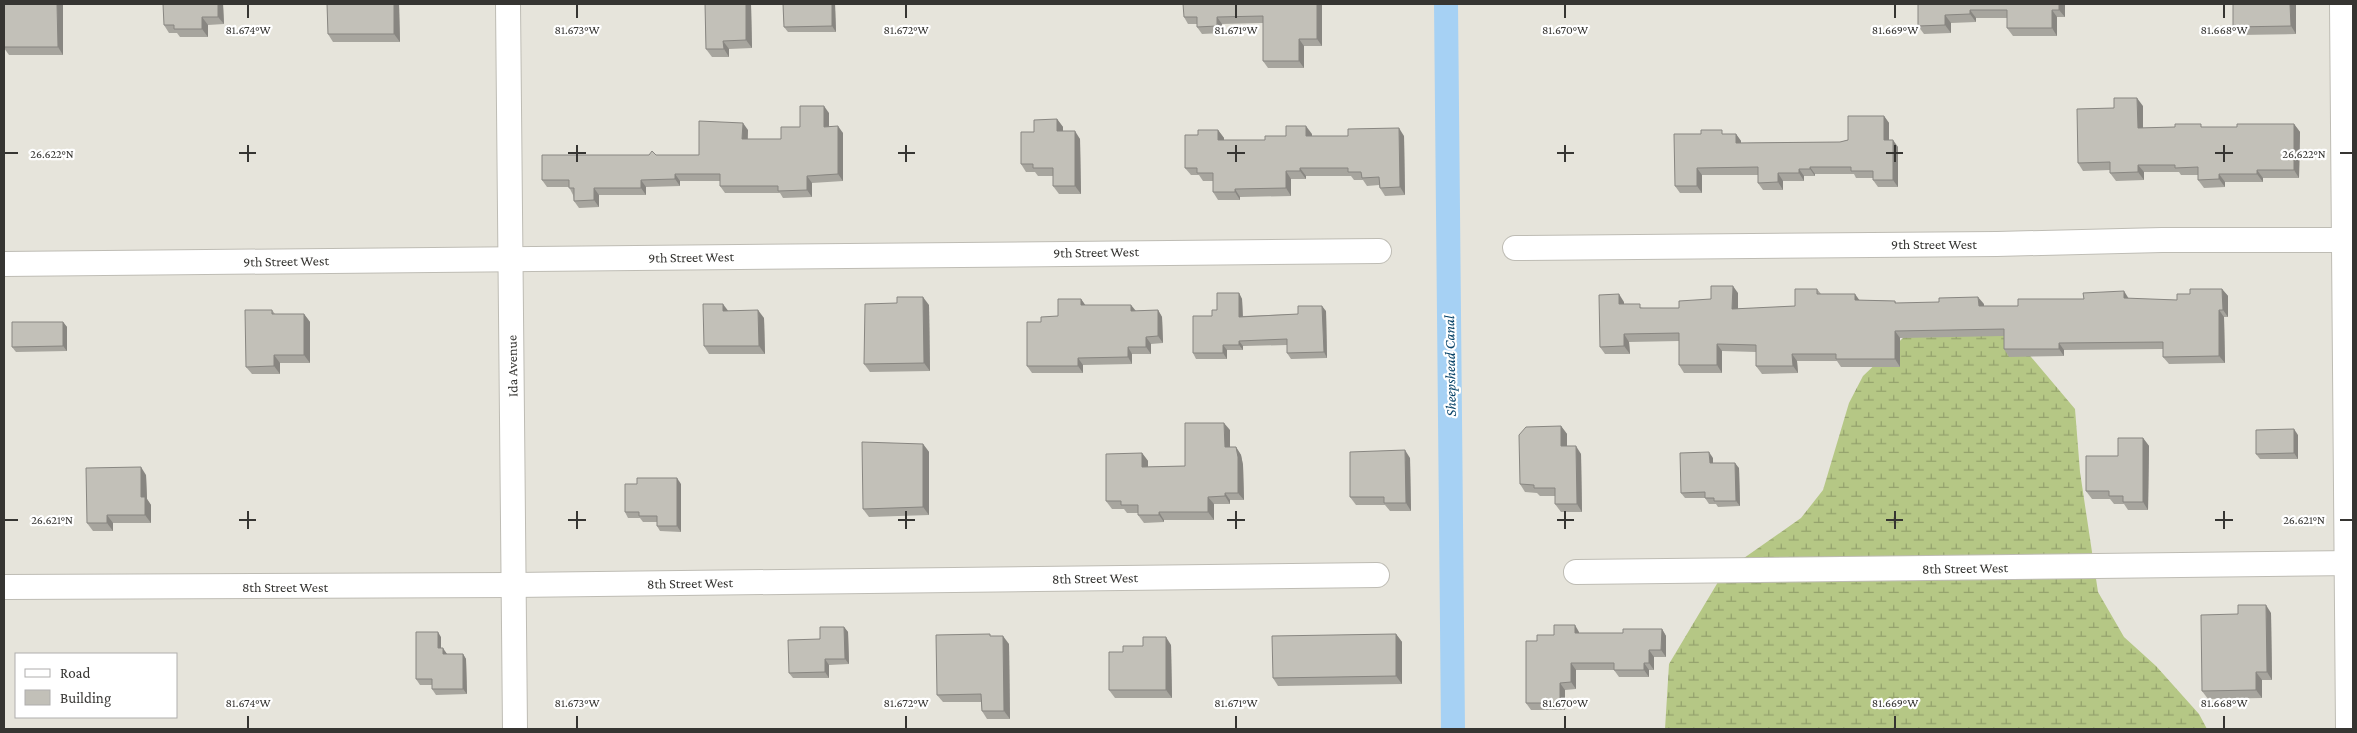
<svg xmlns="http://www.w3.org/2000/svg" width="2357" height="733" viewBox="0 0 2357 733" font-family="'Crimson Pro',serif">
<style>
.wetland{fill:url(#wetland-marsh)}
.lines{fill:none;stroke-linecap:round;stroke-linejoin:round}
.canal{stroke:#a6d1f4;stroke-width:24}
.minor-casing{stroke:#bebcb4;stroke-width:26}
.minor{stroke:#fff;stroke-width:24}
.wall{fill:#a7a59e}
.shaded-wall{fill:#888681}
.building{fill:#c2c0b8;stroke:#888681}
.ticks{fill:none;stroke:#363532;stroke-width:2}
.labels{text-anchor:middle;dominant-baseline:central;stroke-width:4.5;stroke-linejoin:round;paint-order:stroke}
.street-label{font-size:14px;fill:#363532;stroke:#fff}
.water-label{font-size:15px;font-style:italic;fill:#0a456a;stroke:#fff}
.ticks-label{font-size:12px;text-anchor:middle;fill:#363532;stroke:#fff;stroke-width:4.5;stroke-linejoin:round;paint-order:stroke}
</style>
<defs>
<pattern id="wetland-marsh" width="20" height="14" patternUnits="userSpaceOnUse" patternTransform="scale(1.25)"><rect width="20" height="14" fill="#b5c785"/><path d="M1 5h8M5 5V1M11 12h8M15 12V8" fill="none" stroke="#94a26d"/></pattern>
</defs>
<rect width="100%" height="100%" fill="#e6e4db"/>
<path class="wetland" d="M2010,332L2075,409L2080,472L2098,592L2124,637L2156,666L2199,714L2207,729H1665L1669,664L1724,572L1801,518L1823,490L1849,403L1863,376L1904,337Z"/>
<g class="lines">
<path class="canal" d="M1446,4L1453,729"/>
<defs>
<g id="minor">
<path d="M508,4L515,729"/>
<path d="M2342,4L2348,729"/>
<path d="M1515,248L1997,244L2162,240H2353"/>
<path d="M4,264L1379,251"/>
<path d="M1576,572L2353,563"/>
<path d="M4,587L514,585L1377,575"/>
</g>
</defs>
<use href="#minor" class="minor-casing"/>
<use href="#minor" class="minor"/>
</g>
<g class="wall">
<path d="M4,4H63V55H9L4,48Z"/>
<path d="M223,4L224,24L208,25V37H180L177,33H169L164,25Z"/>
<path d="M327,4H399L400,42H333L328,34Z"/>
<path d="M705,4H751L752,48L729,49V57H712L706,49Z"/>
<path d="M783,4H835L836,32H788L784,27Z"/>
<path d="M1322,4V46H1304V68H1268L1263,61V23L1222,24V33L1202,34L1197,27V24H1188L1184,17Z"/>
<path d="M1918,4H2065V17H2057V36H2013L2007,28V18H1976V22L1951,23V33L1924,34L1918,26Z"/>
<path d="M2233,4H2296V34L2239,35L2233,27Z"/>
<path d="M2143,106V128L2237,127L2294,124L2300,132L2299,178H2263V182H2225V187L2204,188L2198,180V175H2181L2179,172H2144V180L2116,181L2110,173V170L2083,171L2078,163L2114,108Z"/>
<path d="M829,113V126L843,133V181L812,183V197L783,198L780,193H725L720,186V181H680V186L646,187V195H599V207L579,208L574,201L573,195L569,187H547L542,180L656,155H699L748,130V139H781L800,127Z"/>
<path d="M1884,116L1889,123V140L1898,147V187H1878L1873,180V178H1856L1854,174H1815V176H1804V181H1783V190H1763L1758,183V175H1702V193H1680L1675,186L1725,134H1736L1741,141V143L1840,142L1848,140Z"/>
<path d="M1057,119L1063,127V131L1080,139L1081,194H1059L1053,186V176H1038L1035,172H1026L1021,164L1034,132Z"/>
<path d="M1218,130L1224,138V140H1265L1286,136L1312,134V136H1404L1405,195L1385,196L1380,188L1379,185L1367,186L1363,180H1354L1351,176H1306V179H1291V196L1240,197V200H1218L1213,192V181H1203L1199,175H1191L1185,168L1198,135Z"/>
<path d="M1817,289L1821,294L1859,300L1895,301L1896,303L1984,304V306H2018L2084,299H2129L2177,300L2190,294L2222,289L2228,296V317H2224L2225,363L2169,364L2163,357V349L2064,350V356L2009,357L2004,349V336L1900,338V367H1841L1837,361H1797L1798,373L1762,374L1756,366V352L1722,351V373H1684L1679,365V341L1629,342L1630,354H1605L1600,347L1624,302V304L1643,308H1679L1738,293V309L1795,306Z"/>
<path d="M1239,293L1242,299L1243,316L1298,314L1326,311L1327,358L1291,359L1287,353V345L1243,346V350H1227V359H1196L1193,353L1212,316L1217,310Z"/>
<path d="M1081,299L1085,305L1136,311L1158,310L1162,317L1163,343L1151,344V354H1132V364L1083,365V373H1032L1027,366L1041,322L1058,316Z"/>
<path d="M929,305L930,371L870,372L864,364Z"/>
<path d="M272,310L275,314H304L310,322V363H280V374H252L246,367Z"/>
<path d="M728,311L764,318L765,354H709L704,346Z"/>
<path d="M63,322L67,327V351L16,352L12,347Z"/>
<path d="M1561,426L1567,434V446L1581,454L1582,512H1561L1555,504V496H1540L1537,493L1525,492L1520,484Z"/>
<path d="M1230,430V447H1236L1241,455L1243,465L1244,500H1230V504H1214V520H1164V522L1144,523L1138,515V513H1127L1124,509H1112L1106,501L1142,453L1148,461V467L1185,466Z"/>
<path d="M2298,435V459H2260L2256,454Z"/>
<path d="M2143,438L2149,446L2148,510H2128L2124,504H2114L2110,499H2092L2086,491L2118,456Z"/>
<path d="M923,444L929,452V515L869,517L863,509Z"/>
<path d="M1410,458L1411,511H1390L1385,505H1356L1350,497Z"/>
<path d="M1713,458V463L1739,468L1740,506L1718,507L1716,504H1709L1705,498H1685L1681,493Z"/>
<path d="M146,475L147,499L151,505V523H113V531H93L87,523Z"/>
<path d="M681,484V532L660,531L657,526V522H643L640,518H628L625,512Z"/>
<path d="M2271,613L2272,680H2262V698L2208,699L2202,691Z"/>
<path d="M844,627L848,632L849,664L829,665V678H793L789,673L820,639Z"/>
<path d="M1662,629L1666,636V657H1654V670H1649V677H1619L1614,670H1576V689L1565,690V710H1531L1526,703L1537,641L1554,635L1579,632V633H1623Z"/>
<path d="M1396,634L1402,642V684L1278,686L1273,678Z"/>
<path d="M991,636L1009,644L1010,719H987L982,711L981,702H943L937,695Z"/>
<path d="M441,637V648L447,654H463L466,659L467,694L436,695L432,689V685H420L416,679Z"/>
<path d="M1171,645L1172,698H1115L1109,690L1123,652Z"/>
</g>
<g class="shaded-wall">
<path d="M57,4H63V55L58,47Z"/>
<path d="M218,4H223L224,24L218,17Z"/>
<path d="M394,4H399L400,42L394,34Z"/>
<path d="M746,4H751L752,48L746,40Z"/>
<path d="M832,4H835L836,32L832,26Z"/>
<path d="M1317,4H1322V46L1317,39Z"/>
<path d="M2059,4H2065V17L2059,10Z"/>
<path d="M2290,4H2296V34L2291,26Z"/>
<path d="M1970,10L1976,18V22L1970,14Z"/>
<path d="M2052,10L2057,17V36L2052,28Z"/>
<path d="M1945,15L1951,23V33L1945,25Z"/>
<path d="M202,17L208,25V37L202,29Z"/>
<path d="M1217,17L1222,24V33L1217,26Z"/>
<path d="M1299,39L1304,46V68L1299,61Z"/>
<path d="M723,41L729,49V57L724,49Z"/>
<path d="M2137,98L2143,106V136L2138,128Z"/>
<path d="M824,106L829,113V134L824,127Z"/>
<path d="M1884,116L1889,123V147L1884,140Z"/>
<path d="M1057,119L1063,127V139L1057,131Z"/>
<path d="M743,123L748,130L747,146L742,139Z"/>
<path d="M2294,124L2300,132L2299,178L2294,170Z"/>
<path d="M838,126L843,133V181L838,174Z"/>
<path d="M1306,126L1312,134V144L1306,136Z"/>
<path d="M1399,128L1404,136L1405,195L1400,187Z"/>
<path d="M1218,130L1224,138V148L1218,140Z"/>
<path d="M1075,131L1080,139L1081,194L1075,186Z"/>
<path d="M1736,134L1741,141V150L1736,143Z"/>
<path d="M1893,140L1898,147V187L1893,180Z"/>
<path d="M2138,165L2144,172V180L2138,172Z"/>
<path d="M1810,167L1815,174V176L1810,169Z"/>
<path d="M1300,168L1306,176V179L1300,171Z"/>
<path d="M1697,168L1702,175V193L1697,186Z"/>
<path d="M1799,169L1804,176V181L1799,173Z"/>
<path d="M2257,170L2263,178V182L2257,174Z"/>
<path d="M1286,171L1291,179V196L1286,188Z"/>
<path d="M1778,173L1783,181V190L1778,182Z"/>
<path d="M675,174L680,181V186L675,179Z"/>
<path d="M2219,174L2225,182V187L2219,179Z"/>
<path d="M807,176L812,183V197L807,190Z"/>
<path d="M641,180L646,187V195L641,188Z"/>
<path d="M594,188L599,195V207L594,200Z"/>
<path d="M1235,189L1240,197V200L1235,192Z"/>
<path d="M1733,286L1738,293V316L1732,309Z"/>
<path d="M2222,289L2228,296V317L2223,310Z"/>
<path d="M2124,291L2129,299L2124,298Z"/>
<path d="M1239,293L1242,299L1243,322L1239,317Z"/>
<path d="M1619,294L1624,302V311L1619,304Z"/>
<path d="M1855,294L1860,301L1855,300Z"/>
<path d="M923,297L929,305L930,371L924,363Z"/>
<path d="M1978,297L1984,304V313L1979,306Z"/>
<path d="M1081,299L1086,306L1081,305Z"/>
<path d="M723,304L729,312L723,311Z"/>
<path d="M1131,305L1136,311H1131Z"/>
<path d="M1322,306L1326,311L1327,358L1324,352Z"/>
<path d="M758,310L764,318L765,354L759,346Z"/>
<path d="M1158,310L1162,317L1163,343L1158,336Z"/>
<path d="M2219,310L2224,317L2225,363L2219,356Z"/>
<path d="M304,314L310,322V363L304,355Z"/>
<path d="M63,322L67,327V351L63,346Z"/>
<path d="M1895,331L1900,338V367L1895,359Z"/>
<path d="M1624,334L1629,342L1630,354L1624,346Z"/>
<path d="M1146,337L1151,344V354L1146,347Z"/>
<path d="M1239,341L1243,346V350L1239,345Z"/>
<path d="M2059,343L2064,350V356L2059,349Z"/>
<path d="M1717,344L1722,351V373L1717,365Z"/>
<path d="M1223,345L1227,350V359L1223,353Z"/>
<path d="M1128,347L1132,354V364L1128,357Z"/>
<path d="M1792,354L1797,361L1798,373L1793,366Z"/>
<path d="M274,355L280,363V374L274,366Z"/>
<path d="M1078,358L1083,365V373L1078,366Z"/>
<path d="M1224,423L1230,430V455L1225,447Z"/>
<path d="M1561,426L1567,434V454L1561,446Z"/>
<path d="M2294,429L2298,435V459L2294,453Z"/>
<path d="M2143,438L2149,446L2148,510L2143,502Z"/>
<path d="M923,444L929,452V515L923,507Z"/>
<path d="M1576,446L1581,454L1582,512L1577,504Z"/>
<path d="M1236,447L1241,455L1243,465L1244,500L1238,493Z"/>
<path d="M1405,450L1410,458L1411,511L1406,503Z"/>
<path d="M1709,452L1713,458V469L1710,463Z"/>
<path d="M1142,453L1148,461V475L1142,467Z"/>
<path d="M1735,463L1739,468L1740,506L1736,501Z"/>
<path d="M141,467L146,475L147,499L151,505V523L145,515L141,497Z"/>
<path d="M677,478L681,484V532L677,526Z"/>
<path d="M1225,493L1230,500V504L1225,496Z"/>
<path d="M1208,497L1214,504V520L1208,512Z"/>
<path d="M1159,512L1164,520V522L1159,515Z"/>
<path d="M107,515L113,523V531L107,523Z"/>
<path d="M2266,605L2271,613L2272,680L2267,672Z"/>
<path d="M1575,625L1579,632V640L1575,633Z"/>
<path d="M844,627L848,632L849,664L845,659Z"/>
<path d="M1662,629L1666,636V657L1661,650Z"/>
<path d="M438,632L441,637V654L438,648Z"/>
<path d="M1396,634L1402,642V684L1396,676Z"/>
<path d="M1003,636L1009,644L1010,719L1004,711Z"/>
<path d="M1166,637L1171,645L1172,698L1166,690Z"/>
<path d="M443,648L447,654H443Z"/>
<path d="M1649,650L1654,657V670L1649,663Z"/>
<path d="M463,654L466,659L467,694L463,689Z"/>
<path d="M825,659L829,665V678L825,672Z"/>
<path d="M1571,663L1576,670V689L1571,682Z"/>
<path d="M1644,663L1649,670V677L1644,670Z"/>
<path d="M2256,672L2262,680V698L2256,690Z"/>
<path d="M1560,683L1565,690V710L1560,703Z"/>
</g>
<g class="building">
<path d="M4,4H57L58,47H4Z"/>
<path d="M163,4H218V17H202V29H174V25H164Z"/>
<path d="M327,4H394V34H328Z"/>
<path d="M705,4H746V40L723,41L724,49H706Z"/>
<path d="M783,4H832V26L784,27Z"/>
<path d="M1183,4H1317V39H1299V61H1263V16L1217,17V26L1197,27V17H1184Z"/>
<path d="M1918,4H2059V10H2052V28H2007V10H1970V14L1945,15V25L1918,26Z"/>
<path d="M2233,4H2290L2291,26L2233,27Z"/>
<path d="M2114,98H2137L2138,128L2175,127V124H2201V127H2237V124H2294V170H2257V174H2219V179L2198,180V167L2175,168V165H2138V172L2110,173V162L2078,163L2077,109L2114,108Z"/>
<path d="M800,106H824V127L838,126V174L807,176V190L778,191V186H720V174H675V179L641,180V188H594V200L574,201V188H569V180H542V155H649L652,151L656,155H699V121L743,123L742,139H781V127H800Z"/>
<path d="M1848,116H1884V140H1893V180H1873V171H1851V167H1810V169H1799V173H1778V182L1758,183V167L1697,168V186H1675L1674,134H1701V130H1722V134H1736V143L1840,142L1848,140Z"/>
<path d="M1057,119V131H1075V186H1053V168H1033V164H1021V132H1034V120Z"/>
<path d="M1286,126H1306V136H1348V129L1399,128L1400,187L1380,188L1379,177L1362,178L1361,172H1348V168H1300V171H1286V188L1235,189V192H1213V173H1197V168H1185V135H1198V130H1218V140H1265V136H1286Z"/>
<path d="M1711,286H1733L1732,309L1795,306V289H1817V294H1855V300L1895,301V303L1939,302V298L1978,297L1979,306H2018V299H2084L2083,293L2124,291V298L2177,300V294H2190V289H2222L2223,310H2219V356L2163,357V342L2059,343V349H2004V329L1895,331V359H1836V354H1792L1793,366H1756V345L1717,344V365H1679V333L1624,334V346L1600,347L1599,295L1619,294V304H1640V308H1679V301L1711,299Z"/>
<path d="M1217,293H1239V317L1298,314V306H1322L1324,352L1287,353V339L1239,341V345H1223V353H1193V316H1212V310H1217Z"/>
<path d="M897,297H923L924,363L864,364L865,304L897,303Z"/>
<path d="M1058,299H1081V305H1131V311L1158,310V336L1146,337V347H1128V357L1078,358V366H1027V322H1041V317L1058,316Z"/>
<path d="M703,304H723V311L758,310L759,346H704Z"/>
<path d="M245,310H272V314H304V355H274V366L246,367Z"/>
<path d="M12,322H63V346L12,347Z"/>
<path d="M1185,423H1224L1225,447H1236L1238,457V493H1225V496L1208,497V512H1159V515H1138V505H1121V501H1106V454L1142,453V467L1185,466Z"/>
<path d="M1561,426V446H1576L1577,504H1555V488H1534V485L1520,484L1519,435L1526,427Z"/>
<path d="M2294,429V453L2256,454V430Z"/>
<path d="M2118,438H2143V502H2123V496H2109V491H2086V456H2118Z"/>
<path d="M862,442L923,444V507L863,509Z"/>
<path d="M1405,450L1406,503H1384V497H1350V452Z"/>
<path d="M1709,452L1710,463H1735L1736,501H1714V498H1705V492L1681,493L1680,453Z"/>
<path d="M141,467V497H145V515H107V523H87L86,468Z"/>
<path d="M637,478H677V526H657V516H639V512H625V484H637Z"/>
<path d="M2238,605H2266L2267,672H2256V690L2202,691L2201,615L2238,614Z"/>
<path d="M1554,625H1575V633H1623V629H1662L1661,650H1649V663H1644V670H1614V663H1571V682L1560,683V703H1526V641H1537V635H1554Z"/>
<path d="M820,627H844L845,659H825V672L789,673L788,640L820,639Z"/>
<path d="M416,632H438V648H443V654H463V689H432V679H416Z"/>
<path d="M990,634V636H1003L1004,711H982L981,694L937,695L936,635Z"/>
<path d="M1396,634V676L1273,678L1272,636Z"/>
<path d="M1143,637H1166V690H1109V652H1123V646H1143Z"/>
</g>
<path class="ticks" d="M248,5V18M577,5V18M906,5V18M1236,5V18M1565,5V18M1895,5V18M2224,5V18M248,145V162M577,145V162M906,145V162M1236,145V162M1565,145V162M1895,145V162M2224,145V162M5,153H18M239,153H256M568,153H586M898,153H915M1227,153H1245M1557,153H1574M1886,153H1903M2215,153H2233M2340,153H2352M248,511V529M577,511V529M906,511V529M1236,511V529M1565,511V529M1895,511V529M2224,511V529M5,520H18M239,520H256M568,520H586M898,520H915M1227,520H1245M1557,520H1574M1886,520H1903M2215,520H2233M2340,520H2352M248,716V728M577,716V728M906,716V728M1236,716V728M1565,716V728M1895,716V728M2224,716V728"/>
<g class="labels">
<g class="street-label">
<text x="1934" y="244">9th Street West</text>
<text transform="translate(1096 252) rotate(-1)">9th Street West</text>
<text transform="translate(691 257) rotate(-1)">9th Street West</text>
<text transform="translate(286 261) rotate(-1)">9th Street West</text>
<text transform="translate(512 366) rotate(-91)">Ida Avenue</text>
<text transform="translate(1965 568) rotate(-1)">8th Street West</text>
<text transform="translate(1095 578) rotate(-1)">8th Street West</text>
<text transform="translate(690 583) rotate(-1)">8th Street West</text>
<text x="285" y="587">8th Street West</text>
</g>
<g class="water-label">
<text transform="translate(1450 366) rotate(-91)">Sheepshead Canal</text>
</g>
</g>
<g class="ticks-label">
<text x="248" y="34">81.674°W</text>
<text x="577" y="34">81.673°W</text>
<text x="906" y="34">81.672°W</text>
<text x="1236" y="34">81.671°W</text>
<text x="1565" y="34">81.670°W</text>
<text x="1895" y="34">81.669°W</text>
<text x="2224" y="34">81.668°W</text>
<text x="52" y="158">26.622°N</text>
<text x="2304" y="158">26.622°N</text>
<text x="52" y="524">26.621°N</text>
<text x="2304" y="524">26.621°N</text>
<text x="248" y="707">81.674°W</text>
<text x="577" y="707">81.673°W</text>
<text x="906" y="707">81.672°W</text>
<text x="1236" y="707">81.671°W</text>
<text x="1565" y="707">81.670°W</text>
<text x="1895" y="707">81.669°W</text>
<text x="2224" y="707">81.668°W</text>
</g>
<rect width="2357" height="733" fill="none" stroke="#363532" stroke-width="10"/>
<rect x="15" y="653" width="162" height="65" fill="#ffffff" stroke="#afaead"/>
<rect x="25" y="669" width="25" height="8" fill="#ffffff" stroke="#afaead"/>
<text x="60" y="678" font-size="15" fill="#363532">Road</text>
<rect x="25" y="690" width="25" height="15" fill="#c2c0b8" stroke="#afaead"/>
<text x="60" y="703" font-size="15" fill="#363532">Building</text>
</svg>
